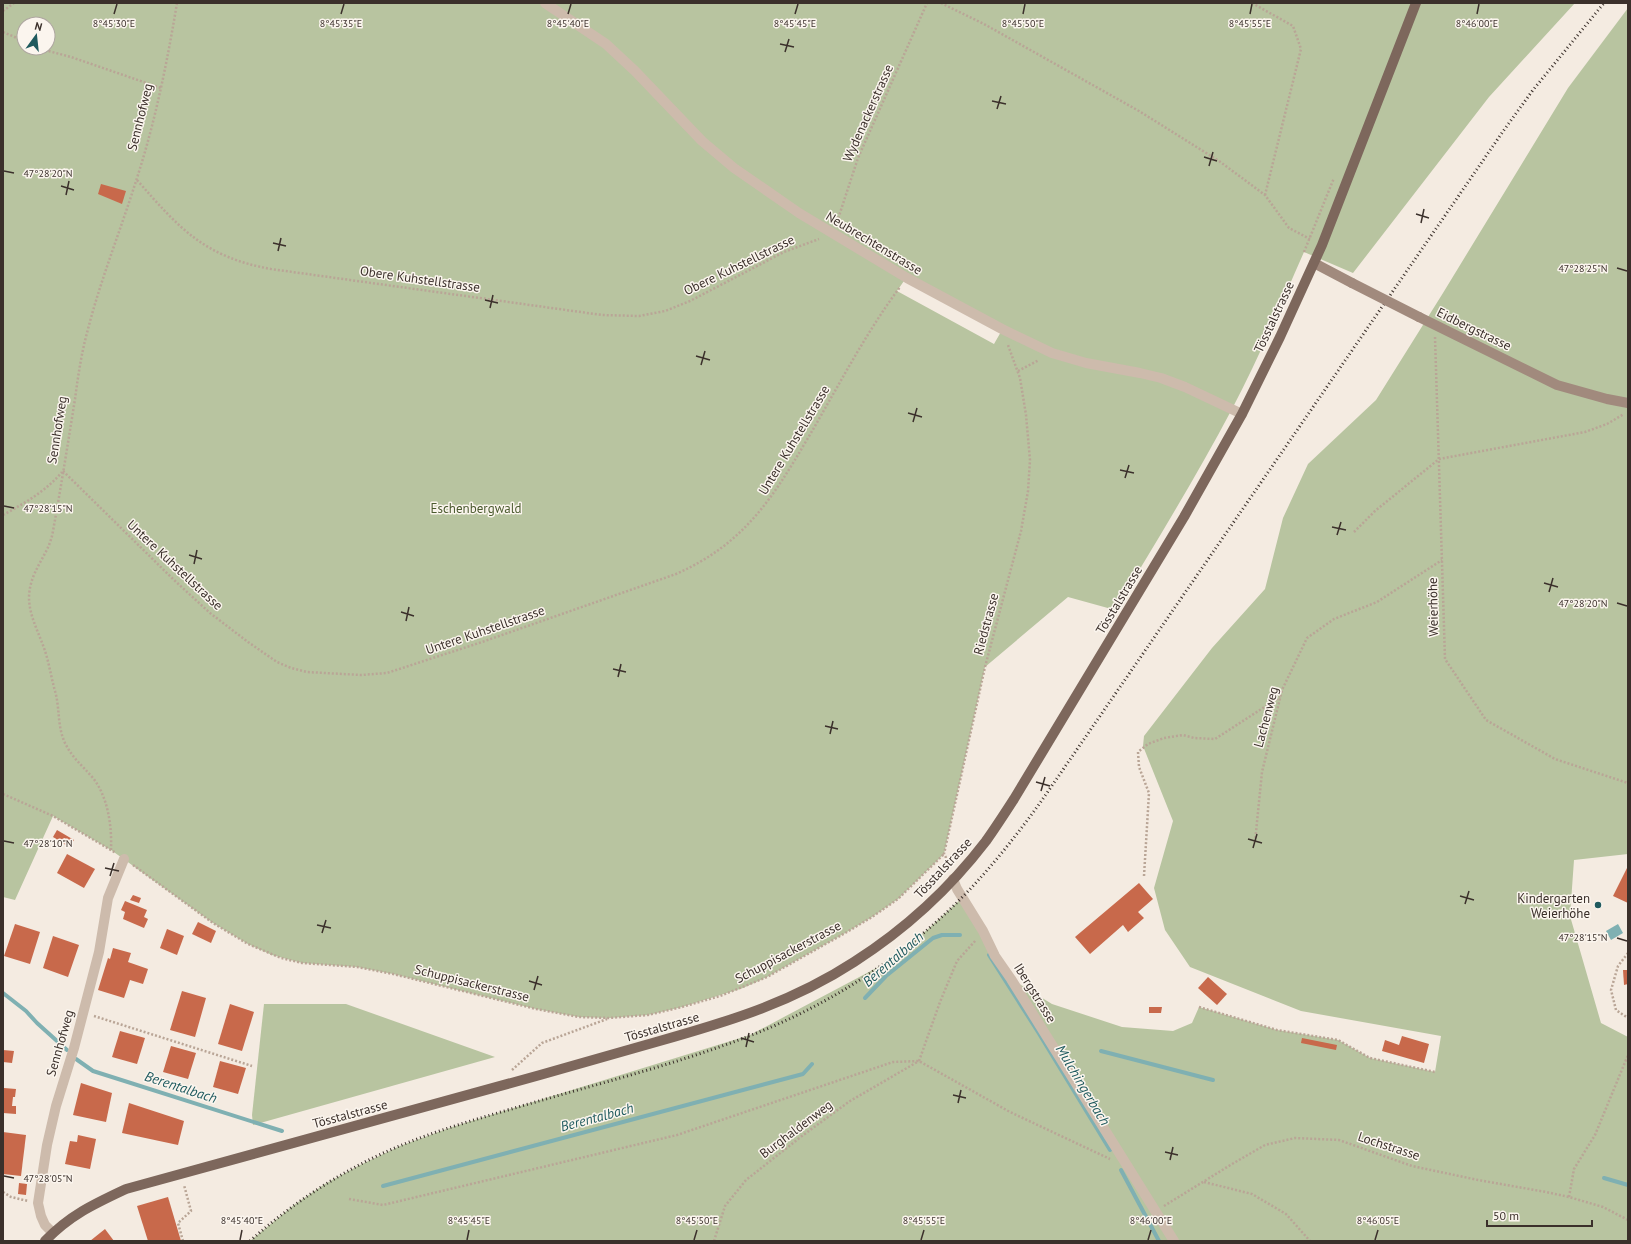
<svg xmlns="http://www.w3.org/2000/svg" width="1631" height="1244" viewBox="0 0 1631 1244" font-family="'PT Sans',sans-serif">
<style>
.green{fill:#b8c4a0;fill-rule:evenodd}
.water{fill:#7fb0b2}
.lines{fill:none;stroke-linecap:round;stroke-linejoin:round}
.stream{stroke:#7fb0b2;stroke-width:4}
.building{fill:#c8694b}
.path{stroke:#b9a596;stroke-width:2.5;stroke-dasharray:2 2;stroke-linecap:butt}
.street{stroke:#cdbbac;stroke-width:10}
.secondary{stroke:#a18a7d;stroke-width:10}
.primary{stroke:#7d675c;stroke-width:10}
.rail{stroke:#3b302b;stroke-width:3;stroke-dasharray:1 3;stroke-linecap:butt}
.secondary-bridge{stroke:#a18a7d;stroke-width:10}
.ticks{fill:none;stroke:#3b302b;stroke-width:1.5}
.poi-dot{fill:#1f5a5e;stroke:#fbf5ee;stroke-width:1.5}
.labels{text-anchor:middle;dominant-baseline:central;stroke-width:3;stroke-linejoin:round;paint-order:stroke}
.street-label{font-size:13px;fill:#3b302b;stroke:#fbf5ee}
.park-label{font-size:13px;fill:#4a5a2e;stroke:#fbf5ee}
.poi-label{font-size:13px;fill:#3b302b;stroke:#fbf5ee;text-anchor:end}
.water-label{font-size:14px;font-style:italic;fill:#1f5a5e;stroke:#fbf5ee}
.ticks-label{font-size:10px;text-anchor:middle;fill:#3b302b;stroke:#fbf5ee;stroke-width:3;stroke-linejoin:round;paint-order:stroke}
</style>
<rect width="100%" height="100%" fill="#f4ebe1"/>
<g class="green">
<path d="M3,3H1575L1489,97L1353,273L1304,252C1281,304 1259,358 1232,409C1196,477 1155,544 1115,610L1068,597L985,667L944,854L898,899L872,917L847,932L767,977L743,988L682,1007L648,1015L609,1018L579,1017L536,1009L393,974L357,967L302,963L272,955L248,944L213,923L111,850L53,816L15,900L3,897ZM24,24H48V48H24ZM906,278L1002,330L994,344L897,291Z"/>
<path d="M1628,8V854L1574,860L1570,916L1601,1023L1628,1037V1241H250L294,1205L325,1184L358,1166L400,1146L452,1127L750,1035L882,965L927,930L962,898L1011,979L1052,1004L1122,1027L1173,1031L1192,1023L1199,1007L1277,1030L1338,1040L1370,1058L1435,1072L1441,1036L1301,1011L1190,967L1165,930L1154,888L1173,821L1143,746L1144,736L1212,648L1265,589L1283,518L1308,464L1376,400L1443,293L1568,88Z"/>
<path d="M264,1004H346L495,1057L253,1125L252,1115Z"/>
</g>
<path class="water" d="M1618,924L1623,933L1611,940L1606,931Z"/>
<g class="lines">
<g class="stream">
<path d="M989,955L1038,1032L1110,1150"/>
<path d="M3,993L26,1011L37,1023L67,1050"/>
<path d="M865,998L886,976L933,938L942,935H960"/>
<path d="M1101,1051L1213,1080"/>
<path d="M76,1059L93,1071L282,1131"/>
<path d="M1121,1170L1159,1241"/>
<path d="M1604,1178L1628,1185"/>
<path d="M383,1186L803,1074L812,1064"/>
</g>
</g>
<g class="building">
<path d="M101,184L126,191L122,204L98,194Z"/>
<path d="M57,830L74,840L69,847L53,837Z"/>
<path d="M67,854L95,869L84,888L57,873Z"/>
<path d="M1627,868L1628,869V903L1613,896Z"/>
<path d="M1139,883L1153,899L1138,912L1144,918L1128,932L1123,925L1090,954L1075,937Z"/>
<path d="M133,895L141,898L139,903L130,900Z"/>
<path d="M125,901L147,910L144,917L148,919L144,928L123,919L125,912L121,910Z"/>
<path d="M198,922L216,931L211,943L192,934Z"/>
<path d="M15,924L40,932L30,964L4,956Z"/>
<path d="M167,929L184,936L177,955L160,948Z"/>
<path d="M53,936L79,945L68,977L43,968Z"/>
<path d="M113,948L131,953L128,962L148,969L143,984L130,980L124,998L98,990L108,958L110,959Z"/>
<path d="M1623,970H1628V984L1624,985Z"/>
<path d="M1208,977L1227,994L1217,1005L1198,988Z"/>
<path d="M182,991L206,998L195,1037L170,1030Z"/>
<path d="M230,1004L254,1012L242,1051L218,1044Z"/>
<path d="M1149,1007H1162L1161,1013H1149Z"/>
<path d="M120,1031L145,1038L137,1064L112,1057Z"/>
<path d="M1402,1036L1429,1044L1424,1063L1382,1051L1385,1040L1399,1045Z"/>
<path d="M1302,1038L1337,1045L1336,1050L1301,1043Z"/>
<path d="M171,1046L196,1053L188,1079L163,1072Z"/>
<path d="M3,1050L14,1051L12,1063L3,1062Z"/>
<path d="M220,1061L246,1068L238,1094L213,1087Z"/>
<path d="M81,1083L112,1093L106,1122L73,1115Z"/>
<path d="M4,1088L16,1089L15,1097H13L12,1106H16V1114L3,1113Z"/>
<path d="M129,1103L184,1121L178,1145L122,1133Z"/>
<path d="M3,1132L26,1135L21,1176L3,1174Z"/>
<path d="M78,1135L96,1139L90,1169L65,1164L70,1141L77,1142Z"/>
<path d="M19,1183L27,1184L26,1195L18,1194Z"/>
<path d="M168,1197L181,1241H148L137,1206Z"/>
<path d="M105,1229L114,1241H90Z"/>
</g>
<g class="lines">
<g class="path">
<path d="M941,3L984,24L1139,111L1219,161L1265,195L1289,228L1310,239"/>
<path d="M1252,3L1293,26L1301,49L1265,195"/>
<path d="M3,11L14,3"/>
<path d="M3,32L24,41"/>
<path d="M37,48L71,57L161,88"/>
<path d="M137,180C179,228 204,257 271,269L602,315L639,316L665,311L690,301L784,252L819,239"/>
<path d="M837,222L858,158L927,3"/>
<path d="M1304,252L1334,178"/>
<path d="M1435,337L1445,659L1486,720L1555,759L1628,783"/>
<path d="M1018,371L1039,360"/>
<path d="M63,471L174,580L210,613L248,642L277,662L291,668L307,672L361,675L387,673L482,642L676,574C744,544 772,499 808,438C838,387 865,334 900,287"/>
<path d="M3,515C25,503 46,491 62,472"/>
<path d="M1354,532L1375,511L1439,459L1585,432L1607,424L1624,414"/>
<path d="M3,794L53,816L116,853"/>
<path d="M1255,842L1262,772L1282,690L1307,638L1334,619L1377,602L1442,560"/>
<path d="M111,850C112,826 108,797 93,778C82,765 73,759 65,743C57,726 60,708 55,691C51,677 49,662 44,648C38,631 29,615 29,597C30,569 49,556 53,531C61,487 68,443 75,399C78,377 81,355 87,333C100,281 120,232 136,181C155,123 167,63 177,3"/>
<path d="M133,865L213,923L248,944L281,958L302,963L357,967L393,974L536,1009L579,1017L609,1018L648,1015L682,1007L720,996L767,977L847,932L872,917L898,899L944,854"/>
<path d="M950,865L944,854L985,667L1021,531L1028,491L1030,460L1026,415L1020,378L1008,345"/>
<path d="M1144,876L1149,793L1139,767L1138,752L1148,744L1164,738L1183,735L1194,738L1215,739L1280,697"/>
<path d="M1628,953L1618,966L1611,990L1616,1010L1628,1018"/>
<path d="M1199,1007L1277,1030L1338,1040L1370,1058L1435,1072"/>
<path d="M94,1016L252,1066"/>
<path d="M919,1061L940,1002L957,961L976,940"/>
<path d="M512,1070L542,1043L607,1019"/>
<path d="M1204,1182L1252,1194L1286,1214L1310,1241"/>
<path d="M3,1192L11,1197L28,1201"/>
<path d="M1569,1197L1574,1169L1595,1135L1628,1055"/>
<path d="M349,1199L383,1205L677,1135L893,1062L919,1061L1010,1112L1110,1159"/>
<path d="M1164,1206L1232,1164L1265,1145L1295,1138L1339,1140L1412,1166L1478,1180L1546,1192L1569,1197L1603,1207L1628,1220"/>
<path d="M183,1241L178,1223L191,1211L184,1185"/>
<path d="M714,1241L725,1206L746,1180L802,1136L850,1101L919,1061"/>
</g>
<g class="street">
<path d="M545,3L606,44L635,71L702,141L734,168L799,213L907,278L1002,329L1052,353L1086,363L1140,373L1161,378L1185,387L1242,414"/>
<path d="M953,879L957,889L983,931L995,956L1011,979L1174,1241"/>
<path d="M53,1233L45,1225L41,1216L38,1203L47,1145L56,1106L74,1048L99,952L108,898L124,859"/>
</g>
<g class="secondary">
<path d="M1314,263L1352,283"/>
<path d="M1419,317L1557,385L1607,399L1628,403"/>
</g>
<path class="primary" d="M45,1241C70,1215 94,1204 126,1189C264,1151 402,1113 540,1075C579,1064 617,1053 656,1042C727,1022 791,1003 854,962C904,930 950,888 986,841C996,827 1005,813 1014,799L1184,517L1242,414L1280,337L1322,245L1416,3"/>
<path class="rail" d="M250,1241C288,1207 331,1178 377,1156C419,1136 463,1123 508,1110C595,1084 685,1063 769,1028C846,995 916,947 973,886C997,860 1019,832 1040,803L1504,130L1533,90L1604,3"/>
<path class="secondary-bridge" d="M1352,283L1419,317"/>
</g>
<path class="ticks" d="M114,14L117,4M341,14L344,4M568,14L571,4M795,14L798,4M1023,14L1025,4M1250,14L1252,4M1477,14L1479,4M780,44L794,47M785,52L789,39M992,101L1006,104M997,109L1001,96M1204,157L1217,161M1209,166L1213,152M4,171L14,173M61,186L74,190M66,195L69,181M1416,214L1429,218M1421,223L1424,209M273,243L286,246M278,251L281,238M1617,268L1627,271M485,300L498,303M490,308L493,295M696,356L710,360M701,365L705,351M908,413L922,417M913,422L917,408M1120,470L1134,473M1125,478L1129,465M4,506L14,508M1332,527L1346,530M1337,535L1341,522M189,555L202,559M194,564L197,550M1544,583L1558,587M1549,592L1553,578M1617,603L1627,606M401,612L414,616M406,621L409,607M613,669L626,672M618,677L621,664M825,726L838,729M830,734L833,721M1036,782L1050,786M1041,791L1045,777M1248,839L1262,843M4,841L14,843M1253,848L1257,834M105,868L119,871M110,876L114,863M1460,896L1474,900M1465,904L1469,891M317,925L331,928M322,933L326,920M1617,938L1627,941M529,981L542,985M534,990L538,976M741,1038L754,1042M746,1047L749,1033M953,1095L966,1098M958,1103L961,1090M1165,1152L1178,1155M1170,1160L1173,1147M4,1176L14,1178M240,1240L242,1230M467,1240L469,1230M694,1240L697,1230M921,1240L924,1230M1148,1240L1151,1230M1375,1240L1378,1230"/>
<circle class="poi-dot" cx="1598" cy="905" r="4"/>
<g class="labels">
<g class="street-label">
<text transform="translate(868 113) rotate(-66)">Wydenackerstrasse</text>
<text transform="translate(140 117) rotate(-76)">Sennhofweg</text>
<text transform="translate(874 243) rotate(31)">Neubrechtenstrasse</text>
<text transform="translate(739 265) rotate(-26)">Obere Kuhstellstrasse</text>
<text transform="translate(420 279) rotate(8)">Obere Kuhstellstrasse</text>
<text transform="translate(1274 317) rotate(-65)">Tösstalstrasse</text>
<text transform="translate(1474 329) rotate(26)">Eidbergstrasse</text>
<text transform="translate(57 430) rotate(-81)">Sennhofweg</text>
<text transform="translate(794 440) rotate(-59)">Untere Kuhstellstrasse</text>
<text transform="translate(175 565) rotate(43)">Untere Kuhstellstrasse</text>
<text transform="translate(1119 600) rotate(-59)">Tösstalstrasse</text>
<text transform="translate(1433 607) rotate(-91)">Weierhöhe</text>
<text transform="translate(986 624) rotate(-75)">Riedstrasse</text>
<text transform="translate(485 630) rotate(-19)">Untere Kuhstellstrasse</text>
<text transform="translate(1266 717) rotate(-75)">Lachenweg</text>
<text transform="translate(943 868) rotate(-47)">Tösstalstrasse</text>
<text transform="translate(788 952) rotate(-28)">Schuppisackerstrasse</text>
<text transform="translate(472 983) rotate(14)">Schuppisackerstrasse</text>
<text transform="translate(1035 993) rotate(58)">Ibergstrasse</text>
<text transform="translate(662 1027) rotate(-16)">Tösstalstrasse</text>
<text transform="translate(60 1043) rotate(-74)">Sennhofweg</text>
<text transform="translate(350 1114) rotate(-15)">Tösstalstrasse</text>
<text transform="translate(796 1129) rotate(-37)">Burghaldenweg</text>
<text transform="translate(1389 1146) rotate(18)">Lochstrasse</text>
</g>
<g class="park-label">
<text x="476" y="508">Eschenbergwald</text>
</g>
<g class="poi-label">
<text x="1590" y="898">Kindergarten<tspan x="1590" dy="15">Weierhöhe</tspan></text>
</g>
<g class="water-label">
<text transform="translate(893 959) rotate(-41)">Berentalbach</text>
<text transform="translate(1083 1085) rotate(59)">Mulchingerbach</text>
<text transform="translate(181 1087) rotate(18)">Berentalbach</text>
<text transform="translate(597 1117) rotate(-15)">Berentalbach</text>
</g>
</g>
<g class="ticks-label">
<text x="341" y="27">8°45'35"E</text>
<text x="568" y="27">8°45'40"E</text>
<text x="795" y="27">8°45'45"E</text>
<text x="1023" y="27">8°45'50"E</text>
<text x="1250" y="27">8°45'55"E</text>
<text x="1477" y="27">8°46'00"E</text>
<text x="114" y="27">8°45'30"E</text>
<text x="48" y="177">47°28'20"N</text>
<text x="1583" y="272">47°28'25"N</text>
<text x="48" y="512">47°28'15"N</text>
<text x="1583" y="607">47°28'20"N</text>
<text x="48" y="847">47°28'10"N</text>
<text x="1583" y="941">47°28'15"N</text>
<text x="48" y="1182">47°28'05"N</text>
<text x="242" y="1224">8°45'40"E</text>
<text x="469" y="1224">8°45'45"E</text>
<text x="697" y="1224">8°45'50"E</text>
<text x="924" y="1224">8°45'55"E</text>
<text x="1151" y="1224">8°46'00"E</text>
<text x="1378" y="1224">8°46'05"E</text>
</g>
<rect width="1631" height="1244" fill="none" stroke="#3b302b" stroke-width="8"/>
<g transform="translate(36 36) rotate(15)"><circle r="19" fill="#fbf5ee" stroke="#aea6a0"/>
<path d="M0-3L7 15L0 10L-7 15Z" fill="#1f5a5e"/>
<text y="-6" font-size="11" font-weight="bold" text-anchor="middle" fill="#3b302b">N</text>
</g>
<path d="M1487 1220v6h105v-6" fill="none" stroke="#3b302b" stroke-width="2"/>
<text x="1493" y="1220" font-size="12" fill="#3b302b" stroke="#fbf5ee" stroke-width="3" paint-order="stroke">50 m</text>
</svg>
